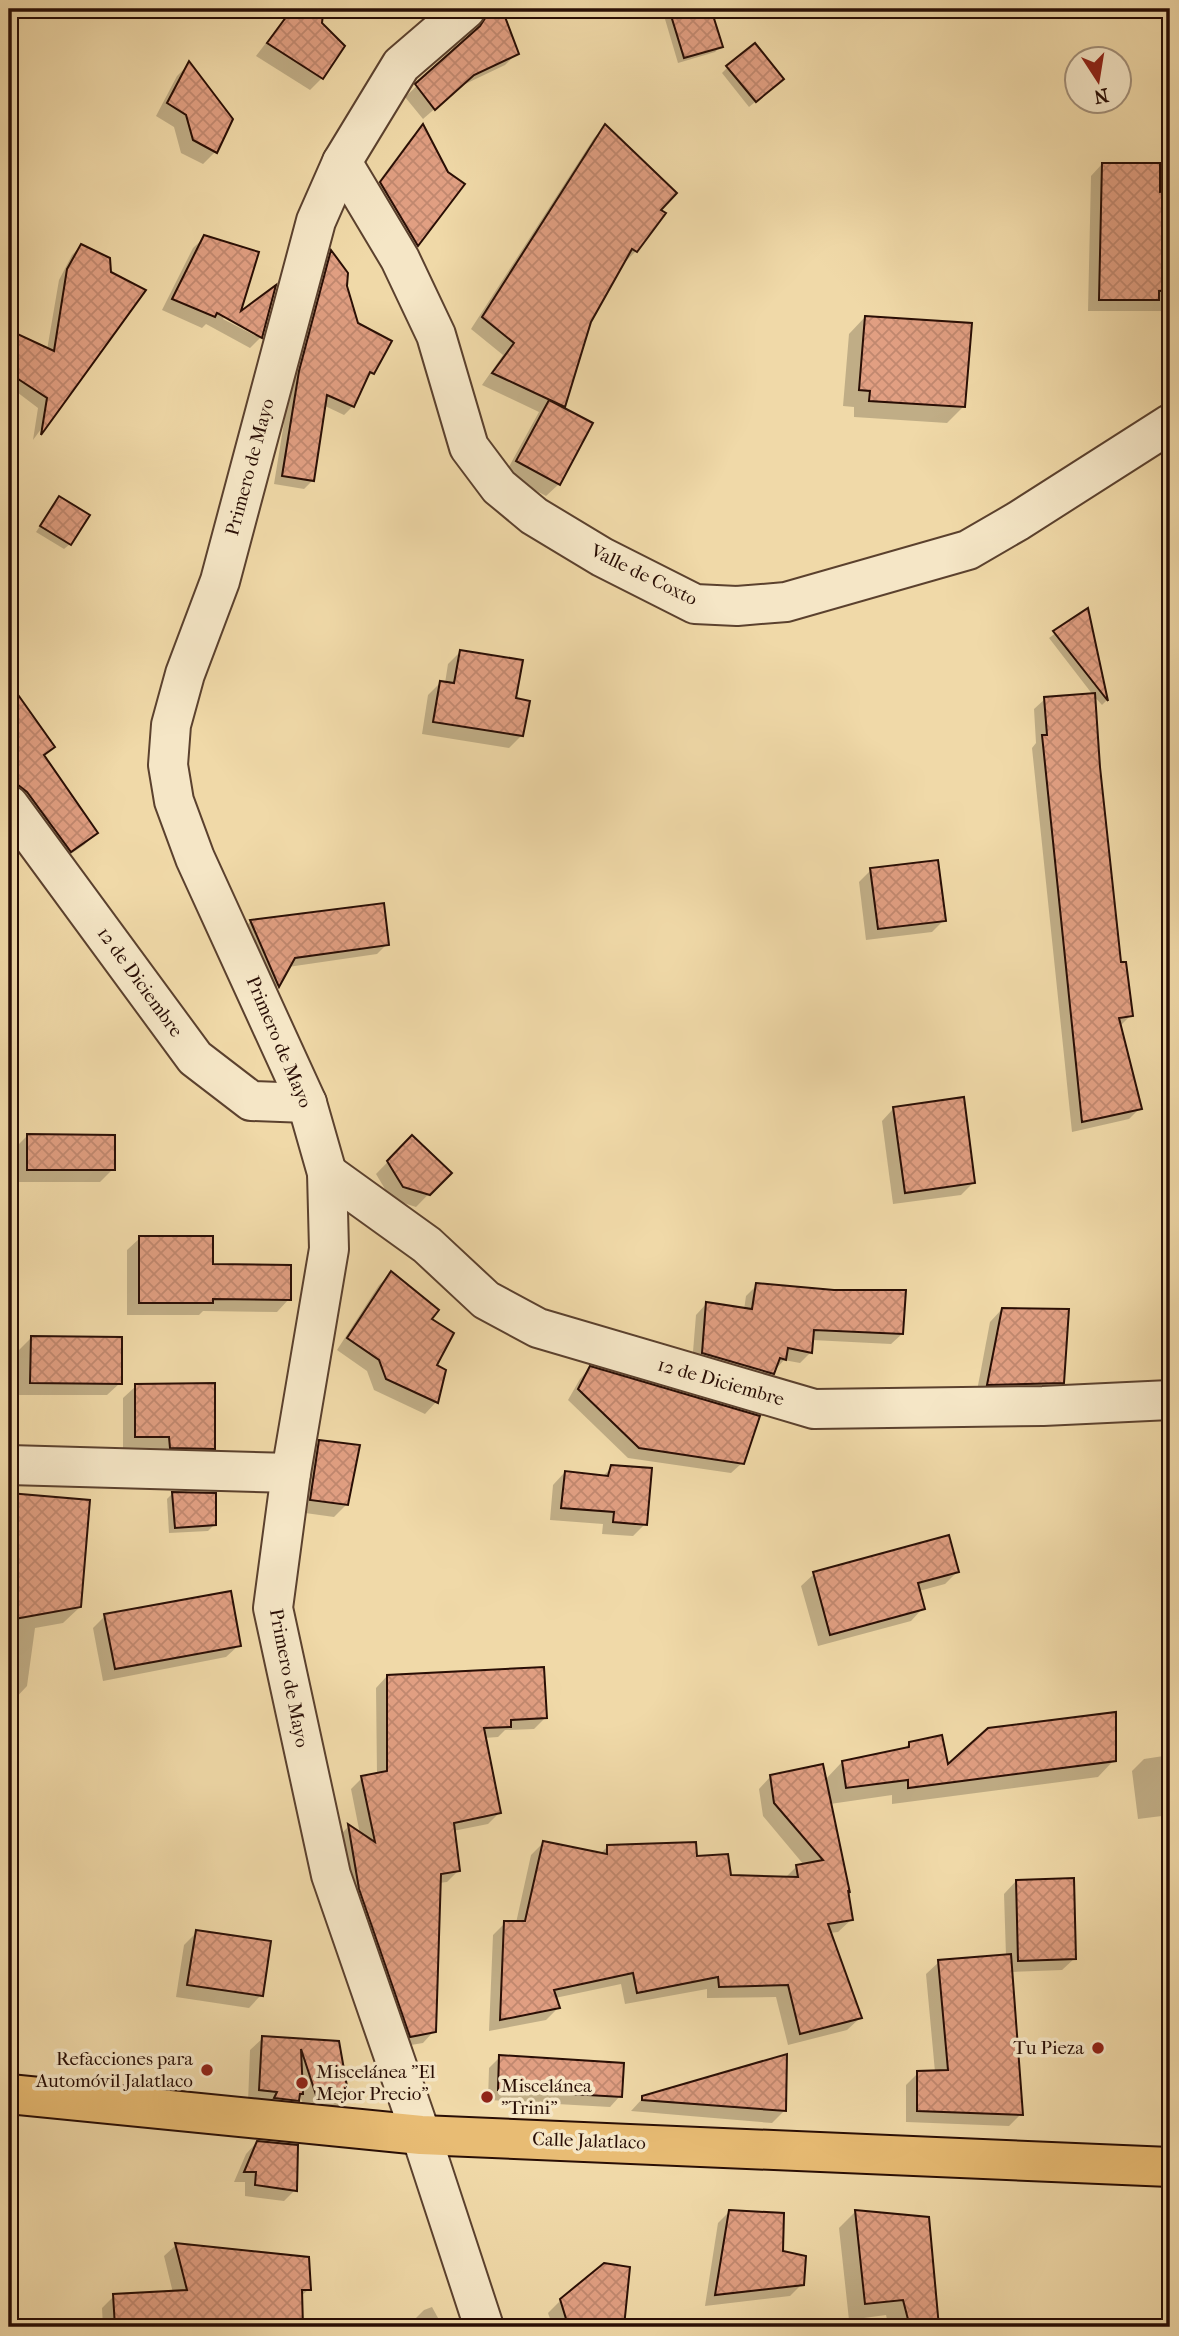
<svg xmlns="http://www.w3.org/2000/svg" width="1179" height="2336" viewBox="0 0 1179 2336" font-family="'IM FELL French Canon',serif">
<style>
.shadow{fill:#0003;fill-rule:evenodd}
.building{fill:url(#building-cross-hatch);stroke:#290e05;stroke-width:2}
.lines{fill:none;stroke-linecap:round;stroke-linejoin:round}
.minor-casing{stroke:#5b412e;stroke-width:42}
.major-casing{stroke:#290e05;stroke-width:42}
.minor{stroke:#f5e6c6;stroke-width:38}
.major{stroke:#e8bc74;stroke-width:38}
.poi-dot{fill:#8f2418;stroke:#f5e6c6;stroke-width:2.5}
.labels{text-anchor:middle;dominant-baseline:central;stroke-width:7;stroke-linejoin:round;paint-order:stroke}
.street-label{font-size:19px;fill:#290e05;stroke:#f5e6c6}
.poi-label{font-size:19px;fill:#290e05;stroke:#f5e6c6;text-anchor:end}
</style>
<defs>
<pattern id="building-cross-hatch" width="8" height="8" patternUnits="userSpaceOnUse" patternTransform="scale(1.75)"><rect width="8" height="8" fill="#e19f82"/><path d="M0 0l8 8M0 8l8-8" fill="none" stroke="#c1886f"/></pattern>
</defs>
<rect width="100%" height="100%" fill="#f0d9a8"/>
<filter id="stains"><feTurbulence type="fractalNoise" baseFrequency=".00286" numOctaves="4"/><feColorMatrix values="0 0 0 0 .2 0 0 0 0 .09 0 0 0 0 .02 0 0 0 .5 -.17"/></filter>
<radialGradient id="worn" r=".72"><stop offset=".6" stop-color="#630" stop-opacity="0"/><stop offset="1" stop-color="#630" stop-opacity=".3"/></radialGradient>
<g class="shadow">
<path d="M161,9H224L219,14H162Z"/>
<path d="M499,9L517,53L505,65L461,86L423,119L405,97Z"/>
<path d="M662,9H710L721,46L715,52L678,63Z"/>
<path d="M294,10L322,78L310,90L256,56L282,22Z"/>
<path d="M189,64L215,152L203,164L181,153L174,127L156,116L177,76Z"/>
<path d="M728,67L776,85L749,107L722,73Z"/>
<path d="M1170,125V311H1088L1091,176L1102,164L1169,165L1168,128Z"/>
<path d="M605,126L658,211L663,214L636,251L624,263L589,321L561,408L559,484L546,496L505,474L539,412L482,385L503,355L471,329L594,138Z"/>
<path d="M423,127L447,173L462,184L417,245L405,257L368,196L411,138Z"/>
<path d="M205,237L257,254L238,316L273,289L261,337L250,348L206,324L202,328L162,310L193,248ZM225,315L256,332V336L223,319Z"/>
<path d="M81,246L109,274L143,290L33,440L38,408L9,386V348L10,346L47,350L59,280L72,255Z"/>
<path d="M331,253L345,286L372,373L364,381L353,406L344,415L323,405L313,480L304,489L274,484L289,392L323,261Z"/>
<path d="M865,317L963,407L947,423L854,417V407L843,406L849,334Z"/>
<path d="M59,498L70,544L64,549L36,532Z"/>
<path d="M1086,611L1106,701L1102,705L1093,695L1098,767L1119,964L1131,1015L1119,1027L1140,1108L1129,1119L1072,1132L1032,748L1036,743L1034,709L1045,699L1093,695L1049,638Z"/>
<path d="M460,652L514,700L522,735L509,748L422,734L428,695L440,683H445L448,664Z"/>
<path d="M9,685L53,747L43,757L96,833L84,845L59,862L9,798Z"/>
<path d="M871,870L944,920L932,932L866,940L859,882Z"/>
<path d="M251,921L387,944L377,954L288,967L277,986L268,995L241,931Z"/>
<path d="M894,1108L973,1183L961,1195L893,1204L882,1121Z"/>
<path d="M27,1136L113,1169L100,1182H15V1148Z"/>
<path d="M412,1137L449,1173L416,1207L391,1199L376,1174Z"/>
<path d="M140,1238L211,1266L289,1299L277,1312L203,1311L199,1315H127V1250Z"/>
<path d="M391,1274L429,1320L435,1366L444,1371L436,1402L425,1414L374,1390L367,1371L337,1350L379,1285Z"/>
<path d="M757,1285L902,1334L891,1344L812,1340L811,1352L800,1363L784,1360L762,1384L692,1364L696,1315L706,1304L744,1310L746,1296Z"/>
<path d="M1002,1309L1063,1382L1050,1395L976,1396L990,1322Z"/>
<path d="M31,1338L120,1383L107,1395H18L19,1350Z"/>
<path d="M590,1368L742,1463L731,1473L628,1458L568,1400L580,1379Z"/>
<path d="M136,1386L214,1448L201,1461L158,1459L157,1449H123V1398Z"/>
<path d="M319,1442L347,1504L334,1517L298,1512L307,1455Z"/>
<path d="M612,1467L645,1524L633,1536L602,1534L603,1524L550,1520L553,1485L565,1472L602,1477Z"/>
<path d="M173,1493L214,1525L208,1531L169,1533L167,1499Z"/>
<path d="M11,1495L80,1607L63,1623L35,1628L27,1686L11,1703L9,1702V1497Z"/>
<path d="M957,1572L945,1584L919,1591L923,1608L911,1621L818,1646L801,1586L814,1574Z"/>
<path d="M105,1616L239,1645L226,1657L103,1681L93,1628Z"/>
<path d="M387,1676L545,1718L534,1729L505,1730L498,1737L484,1738L499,1813L488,1824L453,1831L458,1871L447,1882L439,1883L434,2031L423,2043L399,2047L338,1837L349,1826L360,1834L351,1789L362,1778L377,1775L376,1688Z"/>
<path d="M910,1743L947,1768L1114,1760L1098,1777L892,1804V1795L830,1804L851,1920L838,1932L830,1933L860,2018L847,2030L788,2045L776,1997L707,1998V1989L625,2004L621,1984L555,1998L558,2008L546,2020L489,2031L493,1935L505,1923H516L531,1855L543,1843L599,1855L608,1846L695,1857L730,1876L785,1878L797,1866L804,1865L763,1816L759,1789L771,1776L825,1780L842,1762L902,1751Z"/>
<path d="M1170,1755V1815L1138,1819L1132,1771L1144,1759Z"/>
<path d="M1016,1881L1075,1958L1062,1970L1011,1972L1021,2114L1009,2126L906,2122V2085L918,2073L935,2072L926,1974L939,1962L1006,1956L1004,1894Z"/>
<path d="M9,1886H13L15,1921L9,1927L11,1919L9,1918Z"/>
<path d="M197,1932L261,1995L249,2008L176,1997L184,1945Z"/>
<path d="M263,2038L337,2043L347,2097L335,2109L304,2107L298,2090V2100L285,2113L248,2102L250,2050Z"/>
<path d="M500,2057L620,2096L610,2107L488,2100L489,2068Z"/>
<path d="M643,2098L784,2111L772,2123L631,2111Z"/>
<path d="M257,2142L295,2190L284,2201L245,2196V2182H234L246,2154Z"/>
<path d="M729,2212L781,2252L802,2284L790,2296L705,2306L718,2223Z"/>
<path d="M855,2212L927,2218L937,2327H889L886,2315L849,2320L839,2228Z"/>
<path d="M176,2245L309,2289L300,2297L301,2327H103L102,2308L114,2296L173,2293L164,2256Z"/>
<path d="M628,2269L623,2327H553L548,2313L561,2300Z"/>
<path d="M432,2307L443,2327H407L424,2310Z"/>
</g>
<g class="building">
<path d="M292,9L323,14L322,23L345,46L323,79L267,43Z"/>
<path d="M495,9H502L519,54L474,75L435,110L415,84L480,26L487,15Z"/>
<path d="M669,9H711L723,47L684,58Z"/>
<path d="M755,43L784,79L756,102L726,66Z"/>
<path d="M189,61L233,119L217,153L193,140L186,115L167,103Z"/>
<path d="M423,124L448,172L465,184L418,246L380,182Z"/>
<path d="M605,124L677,193L661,210L666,213L637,252L632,249L591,322L565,407L492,373L514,343L482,317Z"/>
<path d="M1102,163H1160V192L1170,191V290L1159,291V300H1099Z"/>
<path d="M204,235L259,252L241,311L276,285L262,338L217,313L215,317L172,299Z"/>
<path d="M81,244L110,258L111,272L146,290L41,435L47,398L9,373V330L54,351L67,269Z"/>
<path d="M331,250L348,273L347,286L358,323L392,341L374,374L370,372L354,407L327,395L314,481L282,476L299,371Z"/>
<path d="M865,316L972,323L965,407L869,401L870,391L859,390Z"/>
<path d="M549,400L593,423L560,485L516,461Z"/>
<path d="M59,496L90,515L71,545L40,526Z"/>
<path d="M1088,608L1108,701L1053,631Z"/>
<path d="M460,650L523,660L516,698L530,701L523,736L433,722L440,681L454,683Z"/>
<path d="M9,682L55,747L44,755L98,833L71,852L27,792L18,785L9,783Z"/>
<path d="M1095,693L1100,767L1121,962H1126L1133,1016L1119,1018L1142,1109L1082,1122L1042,735H1047L1044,697Z"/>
<path d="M938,860L946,921L878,929L870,868Z"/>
<path d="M384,903L389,945L295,958L279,987L250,920Z"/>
<path d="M964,1097L975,1183L905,1193L893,1107Z"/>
<path d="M27,1134L115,1135V1170H27Z"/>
<path d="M412,1135L452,1173L430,1195L403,1187L387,1161Z"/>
<path d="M139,1236H213V1264L291,1265V1300L213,1299V1303H139Z"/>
<path d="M391,1271L439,1310L432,1319L454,1333L437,1365L446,1370L438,1403L386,1379L379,1360L347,1338Z"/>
<path d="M756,1283L834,1290H906L903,1334L814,1330L812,1353L788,1348L786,1360L780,1358L774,1374L702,1353L706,1302L752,1309Z"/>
<path d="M1002,1308L1069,1309L1064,1383L987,1385Z"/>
<path d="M31,1336L122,1337V1384L30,1383Z"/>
<path d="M590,1366L760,1416L744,1464L639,1448L578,1389Z"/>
<path d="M215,1383V1449L170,1448L169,1437H135V1384Z"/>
<path d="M319,1440L360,1445L348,1505L310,1500Z"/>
<path d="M611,1465L652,1468L647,1525L613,1522L614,1512L561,1508L565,1471L608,1476Z"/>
<path d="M172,1492L216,1493V1525L175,1528Z"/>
<path d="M9,1493L90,1500L81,1607L9,1620Z"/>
<path d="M949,1535L959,1572L918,1583L925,1609L830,1635L813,1572Z"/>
<path d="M231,1591L241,1646L115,1669L104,1614Z"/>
<path d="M544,1667L547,1718L511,1720V1727L484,1728L501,1813L454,1823L460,1871L441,1874L436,2032L410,2037L359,1889L348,1824L375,1842L361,1776L387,1771V1675Z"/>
<path d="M1116,1712V1761L908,1788V1780L846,1788L842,1761L909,1747V1742L942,1735L948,1764L988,1728Z"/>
<path d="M823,1764L850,1893L848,1890L853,1920L828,1924L862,2018L800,2034L788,1985L719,1987L718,1977L637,1993L633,1973L554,1990L560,2008L500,2020L504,1921H525L543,1841L607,1854V1845L696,1842L697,1856L728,1854L731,1875L798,1877L796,1865L823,1860L774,1803L770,1775Z"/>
<path d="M1074,1878L1076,1959L1018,1961L1016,1880Z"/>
<path d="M196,1930L271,1941L263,1996L187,1985Z"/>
<path d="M1011,1954L1023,2115L917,2111V2071L948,2070L938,1960Z"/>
<path d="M262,2036L339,2041L349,2098L316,2095L301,2049L303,2094H300L299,2101L274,2098L277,2092L259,2090Z"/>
<path d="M787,2054L786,2111L642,2100V2096Z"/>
<path d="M499,2055L624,2063L622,2097L498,2090Z"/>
<path d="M257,2141L298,2145L297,2191L255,2185L256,2172H244Z"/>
<path d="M729,2210L784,2213L783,2251L806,2256L804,2285L715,2295Z"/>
<path d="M855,2210L929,2217L939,2327H910L903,2300L865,2304Z"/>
<path d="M175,2243L309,2257L311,2290H302L303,2327H115L113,2294L187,2290Z"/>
<path d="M604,2263L630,2267L624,2327L567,2322L560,2299Z"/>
</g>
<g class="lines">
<defs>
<g id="minor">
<path d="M466,9L401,65L342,162L316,221L220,581L185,674L171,725L168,765L174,801L195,858L307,1103L327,1173L329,1249L291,1473L273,1608L331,1875L421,2135L484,2327"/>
<path d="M342,162L400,259L436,335L469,447L499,487L534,516L602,557L695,604L737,606L786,602L968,550L1018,521L1170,424"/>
<path d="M9,805L195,1058L251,1101L307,1103"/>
<path d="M327,1173L427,1245L486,1300L538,1328L814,1409L1043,1406L1170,1400"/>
<path d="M9,1465L291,1473"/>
</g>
<path id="major" d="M9,2094L421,2135L1170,2167"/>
</defs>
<use href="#minor" class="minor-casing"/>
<use href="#major" class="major-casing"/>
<use href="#minor" class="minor"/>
<use href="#major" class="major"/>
</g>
<g class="poi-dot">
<circle cx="1098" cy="2048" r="7"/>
<circle cx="207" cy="2070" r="7"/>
<circle cx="302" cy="2083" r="7"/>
<circle cx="487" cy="2097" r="7"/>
</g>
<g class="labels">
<g class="street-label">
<text transform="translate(250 467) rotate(-75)">Primero de Mayo</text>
<text transform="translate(644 575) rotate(26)">Valle de Coxto</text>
<text transform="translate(140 982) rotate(54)">12 de Diciembre</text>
<text transform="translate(279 1042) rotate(67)">Primero de Mayo</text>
<text transform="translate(721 1382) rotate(16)">12 de Diciembre</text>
<text transform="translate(289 1678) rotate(79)">Primero de Mayo</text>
<text transform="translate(589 2141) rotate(2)">Calle Jalatlaco</text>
</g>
<g class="poi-label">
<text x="1084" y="2048">Tu Pieza</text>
<text x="193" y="2059">Refacciones para<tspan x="193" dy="22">Automóvil Jalatlaco</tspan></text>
<text x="316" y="2072" text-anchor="start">Miscelánea "El<tspan x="316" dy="22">Mejor Precio"</tspan></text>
<text x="501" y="2086" text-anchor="start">Miscelánea<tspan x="501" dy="22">"Trini"</tspan></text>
</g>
</g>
<rect width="1179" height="2336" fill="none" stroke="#f0d9a8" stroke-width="35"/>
<rect x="10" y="10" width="1158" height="2315" fill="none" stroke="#290e05" stroke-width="3.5"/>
<rect x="18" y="18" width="1144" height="2301" fill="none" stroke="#290e05" stroke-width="2"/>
<g transform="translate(1098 80) rotate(168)"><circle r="33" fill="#f5e6c6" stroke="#a39079" stroke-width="2"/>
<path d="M0-5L12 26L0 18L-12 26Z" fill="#8f2418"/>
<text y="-10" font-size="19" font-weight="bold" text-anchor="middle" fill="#290e05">N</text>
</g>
<rect width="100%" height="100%" filter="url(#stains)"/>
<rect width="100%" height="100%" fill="url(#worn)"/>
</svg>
